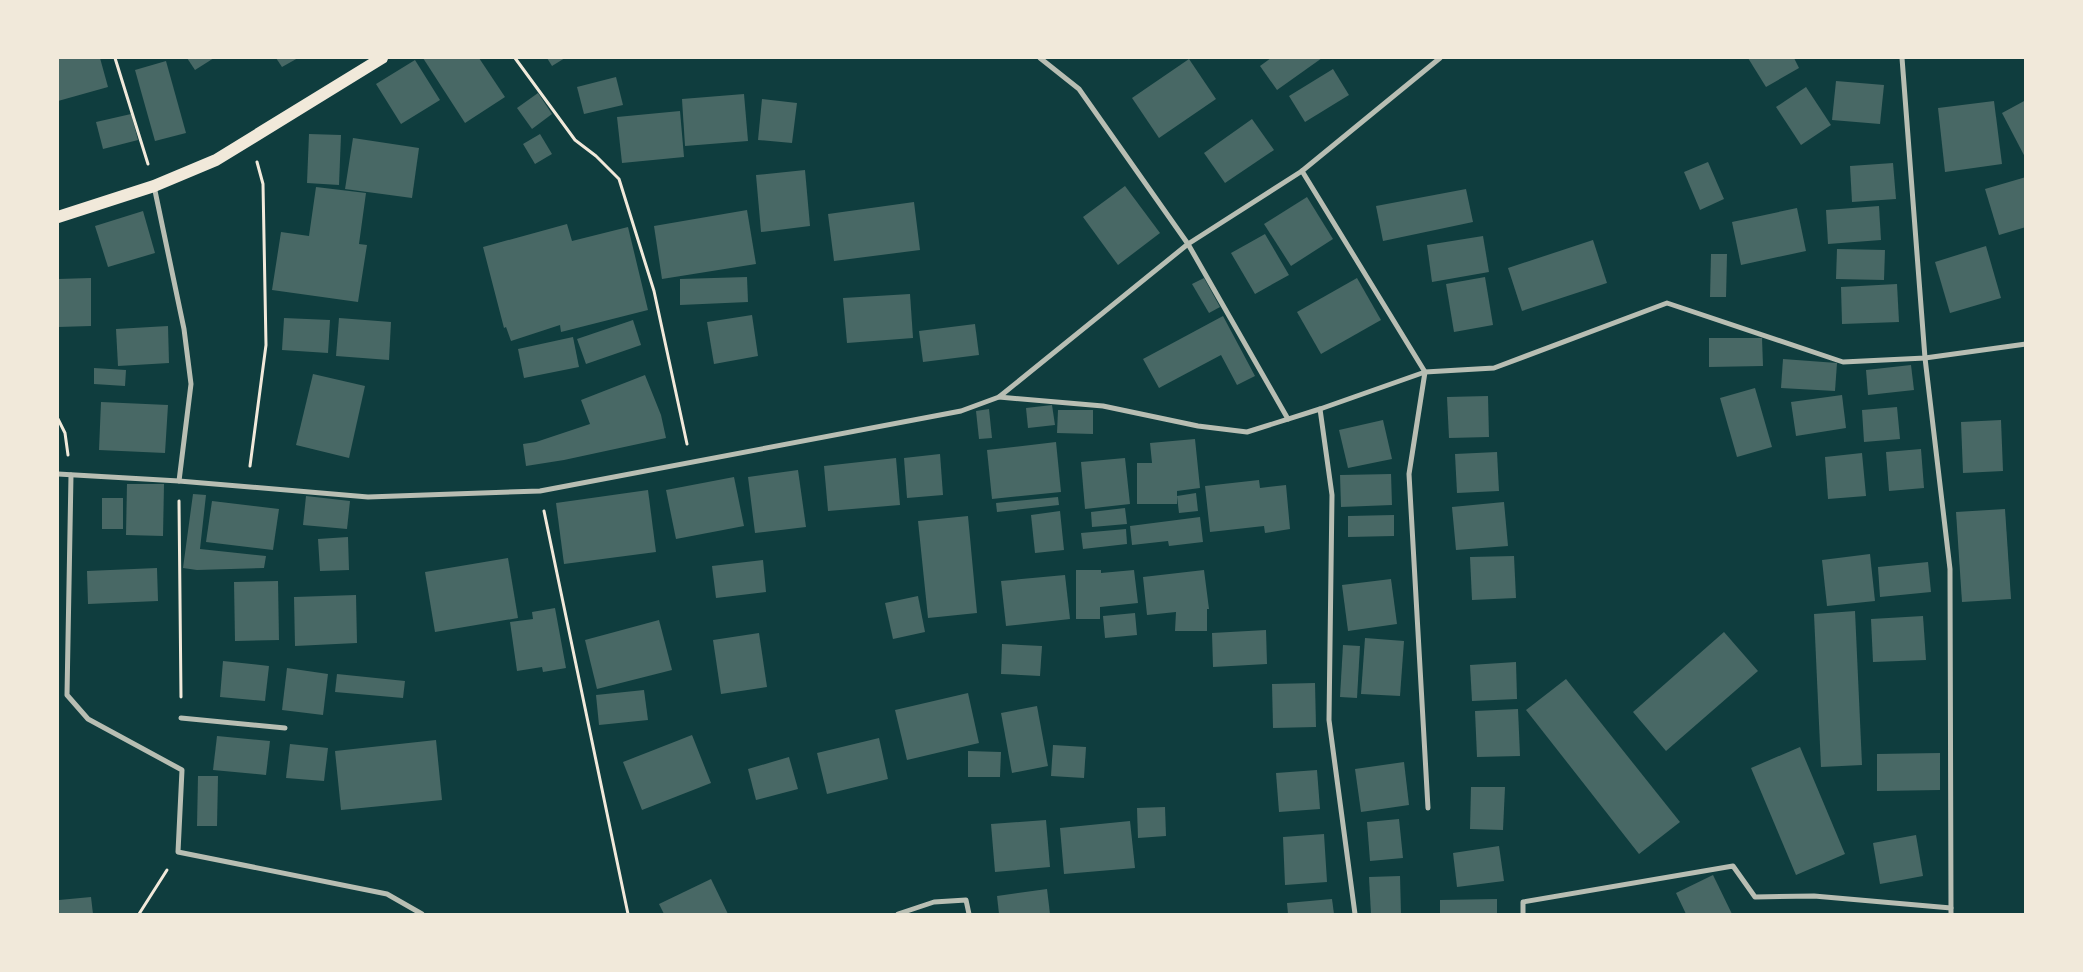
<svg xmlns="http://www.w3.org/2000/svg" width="2083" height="972" viewBox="0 0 2083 972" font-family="'Sofia Sans Condensed',sans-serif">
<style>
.building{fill:#486865}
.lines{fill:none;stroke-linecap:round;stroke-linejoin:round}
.path{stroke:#f1e9da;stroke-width:3}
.minor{stroke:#b8beb3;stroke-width:5}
.primary{stroke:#f1e9da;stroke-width:12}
</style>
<rect width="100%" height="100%" fill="#0f3d3e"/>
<g class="building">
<path d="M58,58H100L108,87L58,101Z"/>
<path d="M187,58H214L195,70Z"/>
<path d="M276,58H298L282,67Z"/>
<path d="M423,58H479L505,97L465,123Z"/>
<path d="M547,58H565L552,66Z"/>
<path d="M1271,58H1322L1277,90L1260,66Z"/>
<path d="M1748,58H1794L1799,68L1766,87Z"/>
<path d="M1189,59L1216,99L1159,138L1132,98Z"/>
<path d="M415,60L440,100L401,124L376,84Z"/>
<path d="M166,61L186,133L155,141L135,70Z"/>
<path d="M1333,69L1349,95L1305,122L1289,96Z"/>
<path d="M616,77L623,105L584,114L577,87Z"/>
<path d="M1836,81L1884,85L1880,124L1832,120Z"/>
<path d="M1806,87L1831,125L1801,145L1776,107Z"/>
<path d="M538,93L552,114L532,129L517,108Z"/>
<path d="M744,94L748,141L685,146L682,99Z"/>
<path d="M762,99L797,103L792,143L758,140Z"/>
<path d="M2026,100V159L2002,113Z"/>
<path d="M1994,101L2002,164L1945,172L1938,108Z"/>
<path d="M680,111L684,157L622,163L617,117Z"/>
<path d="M131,114L138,140L103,149L96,122Z"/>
<path d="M1252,119L1274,150L1225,183L1204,153Z"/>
<path d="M309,134L341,135L339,185L307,183Z"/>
<path d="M540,134L552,154L535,164L523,144Z"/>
<path d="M353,138L419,148L412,198L345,189Z"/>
<path d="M1708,162L1724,199L1700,210L1684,172Z"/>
<path d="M1893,163L1896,199L1852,202L1850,166Z"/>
<path d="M805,170L810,226L761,232L756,175Z"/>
<path d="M2026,177V227L1999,235L1985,189Z"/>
<path d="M1125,186L1160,233L1118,265L1083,217Z"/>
<path d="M316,187L366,193L359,244L367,245L358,302L272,290L281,232L309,236Z"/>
<path d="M1466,189L1473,222L1383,241L1376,206Z"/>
<path d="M1307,197L1333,239L1291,266L1264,224Z"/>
<path d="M914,202L920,250L834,261L828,214Z"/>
<path d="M1879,206L1881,240L1828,244L1826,210Z"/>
<path d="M1797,208L1806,251L1741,265L1732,222Z"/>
<path d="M747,210L756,264L662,279L654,226Z"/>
<path d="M143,211L155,253L108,267L95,226Z"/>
<path d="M567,224L572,241L628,227L648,310L561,332L560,325L511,341L506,327L504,328L483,247Z"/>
<path d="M1265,234L1289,275L1255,294L1231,253Z"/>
<path d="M1483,236L1489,272L1432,282L1427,245Z"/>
<path d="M1593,240L1607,283L1522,311L1508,268Z"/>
<path d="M1986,246L2001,298L1950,313L1935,262Z"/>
<path d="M1837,249L1885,250L1884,280L1836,279Z"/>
<path d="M1711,254H1727L1726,297H1710Z"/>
<path d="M747,277L748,302L680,305V279Z"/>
<path d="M1485,277L1493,325L1454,332L1446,284Z"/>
<path d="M91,278V326L58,327V279Z"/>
<path d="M1204,278L1220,307L1209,313L1192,284Z"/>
<path d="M1357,278L1381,320L1321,354L1297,312Z"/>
<path d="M1897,284L1899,322L1842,324L1841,287Z"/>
<path d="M910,294L913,338L847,343L843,298Z"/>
<path d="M752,315L758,356L714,364L707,322Z"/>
<path d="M1223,316L1255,376L1237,385L1221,355L1159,388L1143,359Z"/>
<path d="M284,318L330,320L328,353L282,350Z"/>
<path d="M339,318L391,322L389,360L336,356Z"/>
<path d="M633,320L641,345L586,364L577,339Z"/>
<path d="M975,324L979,355L923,362L919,331Z"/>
<path d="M168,326L169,363L118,366L116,329Z"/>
<path d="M573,337L579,367L524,378L518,349Z"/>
<path d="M1709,338H1762L1763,366L1709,367Z"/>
<path d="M1783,359L1837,363L1835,391L1781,388Z"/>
<path d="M1911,365L1914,390L1868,395L1866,370Z"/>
<path d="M94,368L126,370L125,386L94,384Z"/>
<path d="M313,374L365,386L349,458L296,445Z"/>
<path d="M645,375L661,415L666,438L564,460L526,466L523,444L536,442L590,424L581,400Z"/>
<path d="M1755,388L1772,447L1737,457L1720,398Z"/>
<path d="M1842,395L1846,428L1796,436L1791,402Z"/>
<path d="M1488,396L1489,437L1449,438L1447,397Z"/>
<path d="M101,402L168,405L165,453L99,450Z"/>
<path d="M1052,405L1055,425L1028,428L1026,408Z"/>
<path d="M1897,407L1900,439L1864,442L1862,410Z"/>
<path d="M989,409L992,438L979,439L976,411Z"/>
<path d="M1058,410H1093V434L1057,433Z"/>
<path d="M1383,420L1392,459L1348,468L1339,430Z"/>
<path d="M2001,420L2003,471L1963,473L1961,422Z"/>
<path d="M1195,439L1200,488L1177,491V496L1196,493L1198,511L1179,513L1177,496V504H1137V463H1152L1150,443Z"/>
<path d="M1056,442L1061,492L992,499L987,450Z"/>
<path d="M1921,449L1924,488L1889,491L1886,452Z"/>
<path d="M1497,452L1499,491L1457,493L1455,454Z"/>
<path d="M1862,453L1866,496L1828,499L1825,457Z"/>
<path d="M940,454L943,495L907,498L904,458Z"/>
<path d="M896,458L900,505L828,511L824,466Z"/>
<path d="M1125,458L1130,504L1085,509L1081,462Z"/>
<path d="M798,470L806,527L755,533L748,477Z"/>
<path d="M1391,474L1392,505L1341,507L1340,475Z"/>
<path d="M734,477L744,526L676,539L666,490Z"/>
<path d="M1259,480L1260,488L1286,485L1290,529L1265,533L1264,526L1210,532L1205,486Z"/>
<path d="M127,484H164L163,536L126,535Z"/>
<path d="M648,490L656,552L564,564L556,503Z"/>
<path d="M193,494L206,495L200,549L266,556L264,568L197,570L183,568Z"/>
<path d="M306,496L350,501L347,529L303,525Z"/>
<path d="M1058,497L1059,505L997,512L996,503Z"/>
<rect x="102" y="498" width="21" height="31"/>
<path d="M212,501L279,509L273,550L206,542Z"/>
<path d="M1504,502L1508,546L1456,550L1452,507Z"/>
<path d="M1125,508L1127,524L1092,527L1091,512Z"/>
<path d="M2005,509L2011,599L1962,602L1956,512Z"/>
<path d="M1060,511L1064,550L1035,553L1031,515Z"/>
<path d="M1394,515V536L1348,537V516Z"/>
<path d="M968,516L977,613L928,618L918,521Z"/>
<path d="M1200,517L1203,542L1169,546L1168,541L1132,545L1130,526Z"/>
<path d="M1126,529L1127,544L1083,549L1081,533Z"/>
<path d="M348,537L349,570L320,571L318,539Z"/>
<path d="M1870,554L1875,601L1827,606L1822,560Z"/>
<path d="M1514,556L1516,598L1472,600L1470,557Z"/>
<path d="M508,558L518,618L435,632L425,572Z"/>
<path d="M763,560L766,592L716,598L712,566Z"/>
<path d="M1928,562L1931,592L1880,597L1878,567Z"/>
<path d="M157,568L158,601L88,604L87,571Z"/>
<path d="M1076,570H1101V573L1134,570L1138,603L1100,607V619H1076Z"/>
<path d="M1204,570L1209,609H1207V631H1175L1176,612L1147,615L1143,577Z"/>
<path d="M1065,575L1070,619L1006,626L1001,581Z"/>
<path d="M1391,579L1397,624L1348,631L1342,585Z"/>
<path d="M278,581L279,640L235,641L234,582Z"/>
<path d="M356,595L357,643L295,646L294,597Z"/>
<path d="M918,596L925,632L893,639L885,603Z"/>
<path d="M555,608L566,668L543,672L542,667L517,671L510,622L533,619L532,612Z"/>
<path d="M1855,611L1862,765L1821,767L1814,614Z"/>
<path d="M1135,613L1137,635L1105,638L1103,616Z"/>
<path d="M1923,616L1926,660L1873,662L1871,619Z"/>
<path d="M659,620L672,670L597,689L585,640Z"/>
<path d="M1266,630L1267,664L1213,667L1212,633Z"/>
<path d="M1724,632L1758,671L1666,751L1633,712Z"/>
<path d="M759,633L767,687L721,694L713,640Z"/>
<path d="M1365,638L1404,641L1400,696L1361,694Z"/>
<path d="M1002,644L1042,646L1040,676L1001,674Z"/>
<path d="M1343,645L1360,646L1357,698L1340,697Z"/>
<path d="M223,661L269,666L265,701L220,697Z"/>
<path d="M1516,662L1517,699L1472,701L1470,665Z"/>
<path d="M287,668L328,674L323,715L282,710Z"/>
<path d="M337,674L405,681L403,698L335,692Z"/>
<path d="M1566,679L1680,822L1639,854L1526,710Z"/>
<path d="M1315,683L1316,727L1273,728L1272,684Z"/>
<path d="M644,690L648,720L599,725L596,695Z"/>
<path d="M968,693L979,743L907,760L895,710Z"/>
<path d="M1037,706L1048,766L1012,773L1001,713Z"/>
<path d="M1518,709L1520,756L1477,757L1475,711Z"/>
<path d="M692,735L711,783L642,810L623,762Z"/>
<path d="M217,736L270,741L266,775L213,770Z"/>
<path d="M879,738L888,779L827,794L817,753Z"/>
<path d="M436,740L442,800L341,810L335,751Z"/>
<path d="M290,744L328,748L324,781L286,778Z"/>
<path d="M1053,745L1086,747L1084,778L1051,776Z"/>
<path d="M1800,747L1845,854L1796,875L1751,768Z"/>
<path d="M968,751L1001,752L1000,777H968Z"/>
<path d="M1940,753V790L1877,791V754Z"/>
<path d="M789,757L798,789L756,800L748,769Z"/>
<path d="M1404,762L1409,805L1361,812L1355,769Z"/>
<path d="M1317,770L1320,809L1279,812L1276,773Z"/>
<path d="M198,776H218L217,826H197Z"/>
<path d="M1471,787H1505L1503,830L1470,829Z"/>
<path d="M1165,807L1166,836L1138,838L1137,808Z"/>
<path d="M1399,819L1403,858L1370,861L1367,822Z"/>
<path d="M1046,820L1050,867L995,872L991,824Z"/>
<path d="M1130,821L1135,868L1064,874L1060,828Z"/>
<path d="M1324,834L1327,882L1285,885L1283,837Z"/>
<path d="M1916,835L1923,876L1880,884L1873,843Z"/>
<path d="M1499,846L1504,881L1457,887L1453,853Z"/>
<path d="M1713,875L1732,914H1686L1676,893Z"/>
<path d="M1400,876L1401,914H1371L1369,877Z"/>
<path d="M711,879L728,914H664L659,904Z"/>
<path d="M1047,889L1050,914H999L997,896Z"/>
<path d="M58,896L59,900L91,897L93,914H58Z"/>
<path d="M1332,899L1334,914H1288L1287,903Z"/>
<path d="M1497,899V914H1440V900Z"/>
</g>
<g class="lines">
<g class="path">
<path d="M115,58L148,164"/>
<path d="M515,58L575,140L596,156L619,179L654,291L687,444"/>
<path d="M58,419L65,433L68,455"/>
<path d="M250,466L266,345L263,184L257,162"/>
<path d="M179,501L181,697"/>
<path d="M544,511L628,914"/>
<path d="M139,914L167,870"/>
</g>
<g class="minor">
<path d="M1040,58L1079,89L1188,244L1288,419"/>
<path d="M1902,58L1925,358L1950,569L1951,914"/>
<path d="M1302,171L1425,372L1409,474L1428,808"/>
<path d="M154,186L184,329L191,384L179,481"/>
<path d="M999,397L1103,406L1198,426L1247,432L1320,409L1425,372L1494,368L1667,303L1843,362L1925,358L2026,344"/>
<path d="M1320,409L1332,495L1329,720L1355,914"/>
<path d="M58,474L179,481L368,497L540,491L961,411L999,397L1188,244L1302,171L1440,58"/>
<path d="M71,475L67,695L88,719L182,770L178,852L387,894L422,914"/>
<path d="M181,718L285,728"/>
<path d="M898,914L934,902L966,900L969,914"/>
<path d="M1523,914V902L1733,866L1755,897L1814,896L1951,908"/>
</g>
<path class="primary" d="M58,217L154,186L216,160L382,58"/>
</g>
<rect width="2083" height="972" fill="none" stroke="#f1e9da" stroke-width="118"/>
</svg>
